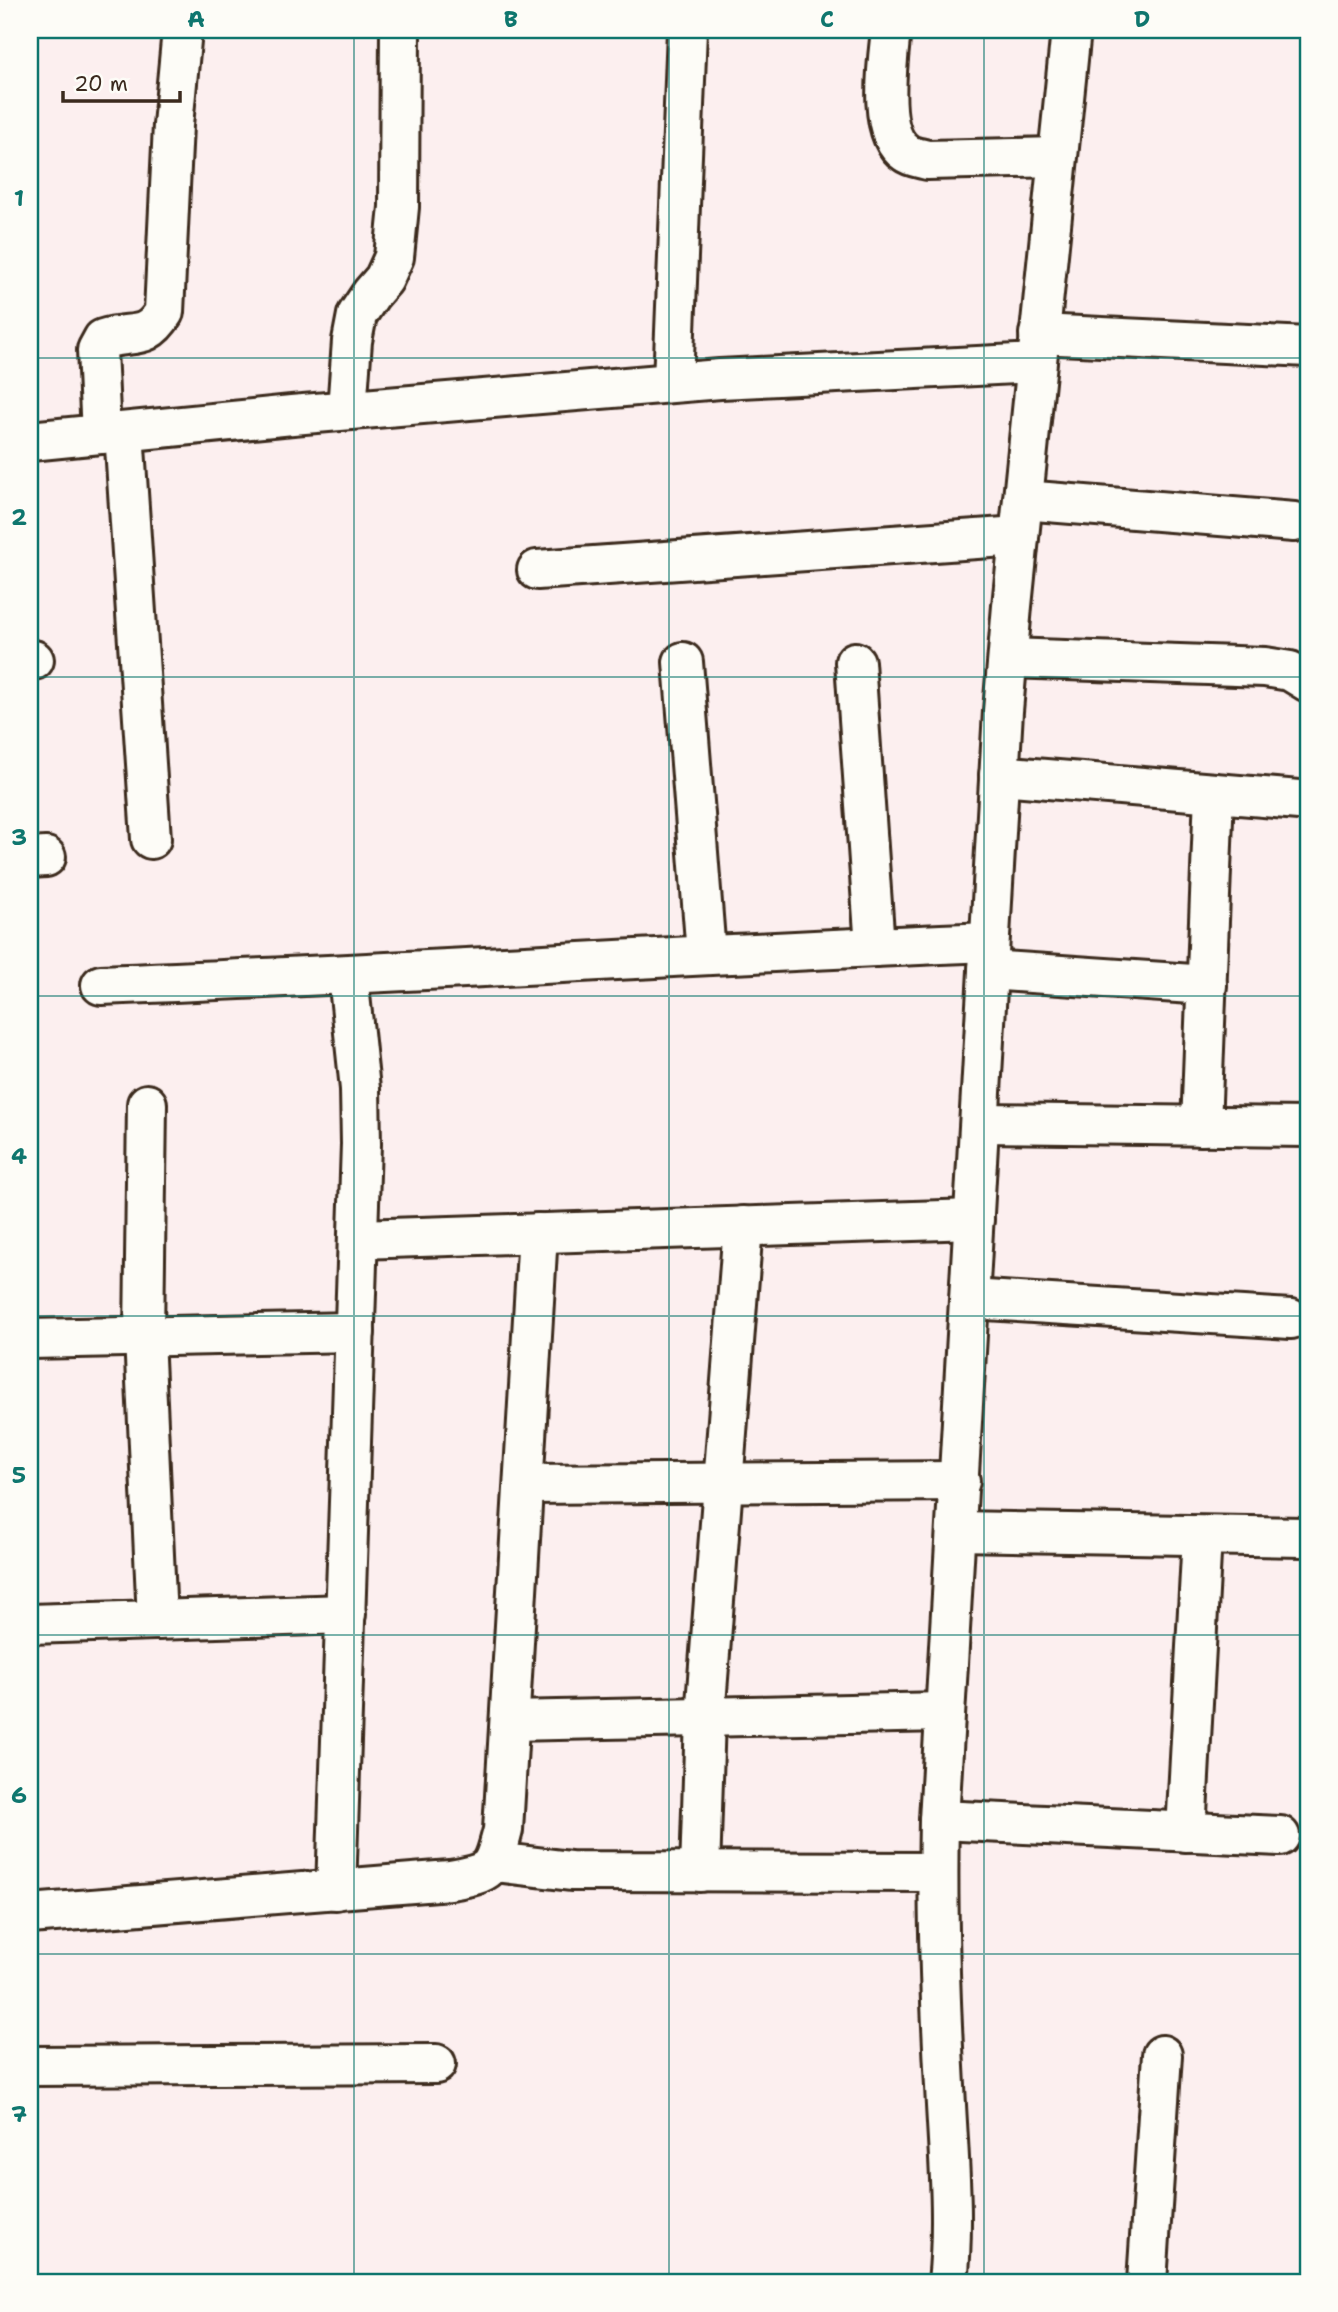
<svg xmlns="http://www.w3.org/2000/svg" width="1338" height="2312" viewBox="0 0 1338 2312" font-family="'Shantell Sans',sans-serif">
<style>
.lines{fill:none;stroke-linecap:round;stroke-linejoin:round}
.minor-casing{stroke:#3b2a1e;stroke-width:44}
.minor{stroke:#fdfcf7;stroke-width:38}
.grid{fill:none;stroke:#0f766e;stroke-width:2;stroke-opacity:0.55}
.neatline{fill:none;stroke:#0f766e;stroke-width:2.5}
.grid-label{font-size:23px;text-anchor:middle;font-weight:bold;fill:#0f766e}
</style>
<rect width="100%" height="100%" fill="#fcefef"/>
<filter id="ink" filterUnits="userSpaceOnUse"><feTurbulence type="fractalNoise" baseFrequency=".0143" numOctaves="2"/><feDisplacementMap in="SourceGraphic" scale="14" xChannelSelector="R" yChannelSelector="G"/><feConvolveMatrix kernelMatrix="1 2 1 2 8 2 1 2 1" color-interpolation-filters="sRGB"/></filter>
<g filter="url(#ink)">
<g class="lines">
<defs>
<g id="minor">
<path d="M891,30C888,60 876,133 906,153C911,157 921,158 927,160L1057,157"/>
<path d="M1039,334L1308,347"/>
<path d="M673,382L687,30"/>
<path d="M347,410L352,341L357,315L371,294L384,279L394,257L399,207L400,30"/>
<path d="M124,432L151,839"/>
<path d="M101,434L97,350L103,339C133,330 146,342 164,312L173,125L182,30"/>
<path d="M30,441L292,415L720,379L1036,363"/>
<path d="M1023,500L1294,522"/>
<path d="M537,570L1019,536"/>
<path d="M1008,658L1265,667L1290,671L1308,682"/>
<path d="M30,661L34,660"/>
<path d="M683,662L706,954"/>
<path d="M855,662L875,947"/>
<path d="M999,775L1299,800"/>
<path d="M30,858L46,857"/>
<path d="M988,970L1207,985"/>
<path d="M101,985C397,974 693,954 989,942"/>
<path d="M147,1104L144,1337L157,1620"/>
<path d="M980,1123L1308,1127"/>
<path d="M1201,1126L1214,793"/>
<path d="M359,1239L974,1219"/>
<path d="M970,1299L1291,1319"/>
<path d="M30,1339L355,1332"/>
<path d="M524,1484L960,1481"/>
<path d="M957,1531L1303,1537"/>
<path d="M30,1624L346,1614"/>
<path d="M510,1721L945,1712"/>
<path d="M939,1820L1280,1836"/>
<path d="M1186,1832L1202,1536"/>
<path d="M495,1862L571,1871L938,1872"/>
<path d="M700,1872L705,1717L743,1226"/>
<path d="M336,1890L361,1144L360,1089L348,976"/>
<path d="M30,1914L450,1880C492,1873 493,1870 503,1830L538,1233"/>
<path d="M30,2066L436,2064"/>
<path d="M948,2282C955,2217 948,2151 945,2086C940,1997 937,1909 939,1820L1003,711L1012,606L1071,30"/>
<path d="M1147,2282L1162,2055"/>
</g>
</defs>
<use href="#minor" class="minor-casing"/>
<use href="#minor" class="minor"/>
</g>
</g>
<path class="grid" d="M354,30V2282M669,30V2282M984,30V2282M30,358H1308M30,677H1308M30,996H1308M30,1316H1308M30,1635H1308M30,1954H1308"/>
<rect width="1338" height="2312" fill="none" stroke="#fdfcf7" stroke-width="77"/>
<path d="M63 91v10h117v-10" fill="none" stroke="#3b2a1e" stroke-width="3.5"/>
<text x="74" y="91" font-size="21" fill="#3b2a1e" stroke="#fdfcf7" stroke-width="5" paint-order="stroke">20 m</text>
<rect x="38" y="38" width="1262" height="2236" class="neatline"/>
<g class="grid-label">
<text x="196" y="27">A</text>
<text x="511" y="27">B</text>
<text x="827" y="27">C</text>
<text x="1142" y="27">D</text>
<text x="19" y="206">1</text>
<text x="19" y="525">2</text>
<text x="19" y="845">3</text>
<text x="19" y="1164">4</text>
<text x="19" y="1483">5</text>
<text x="19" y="1803">6</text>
<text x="19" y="2122">7</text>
</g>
</svg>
